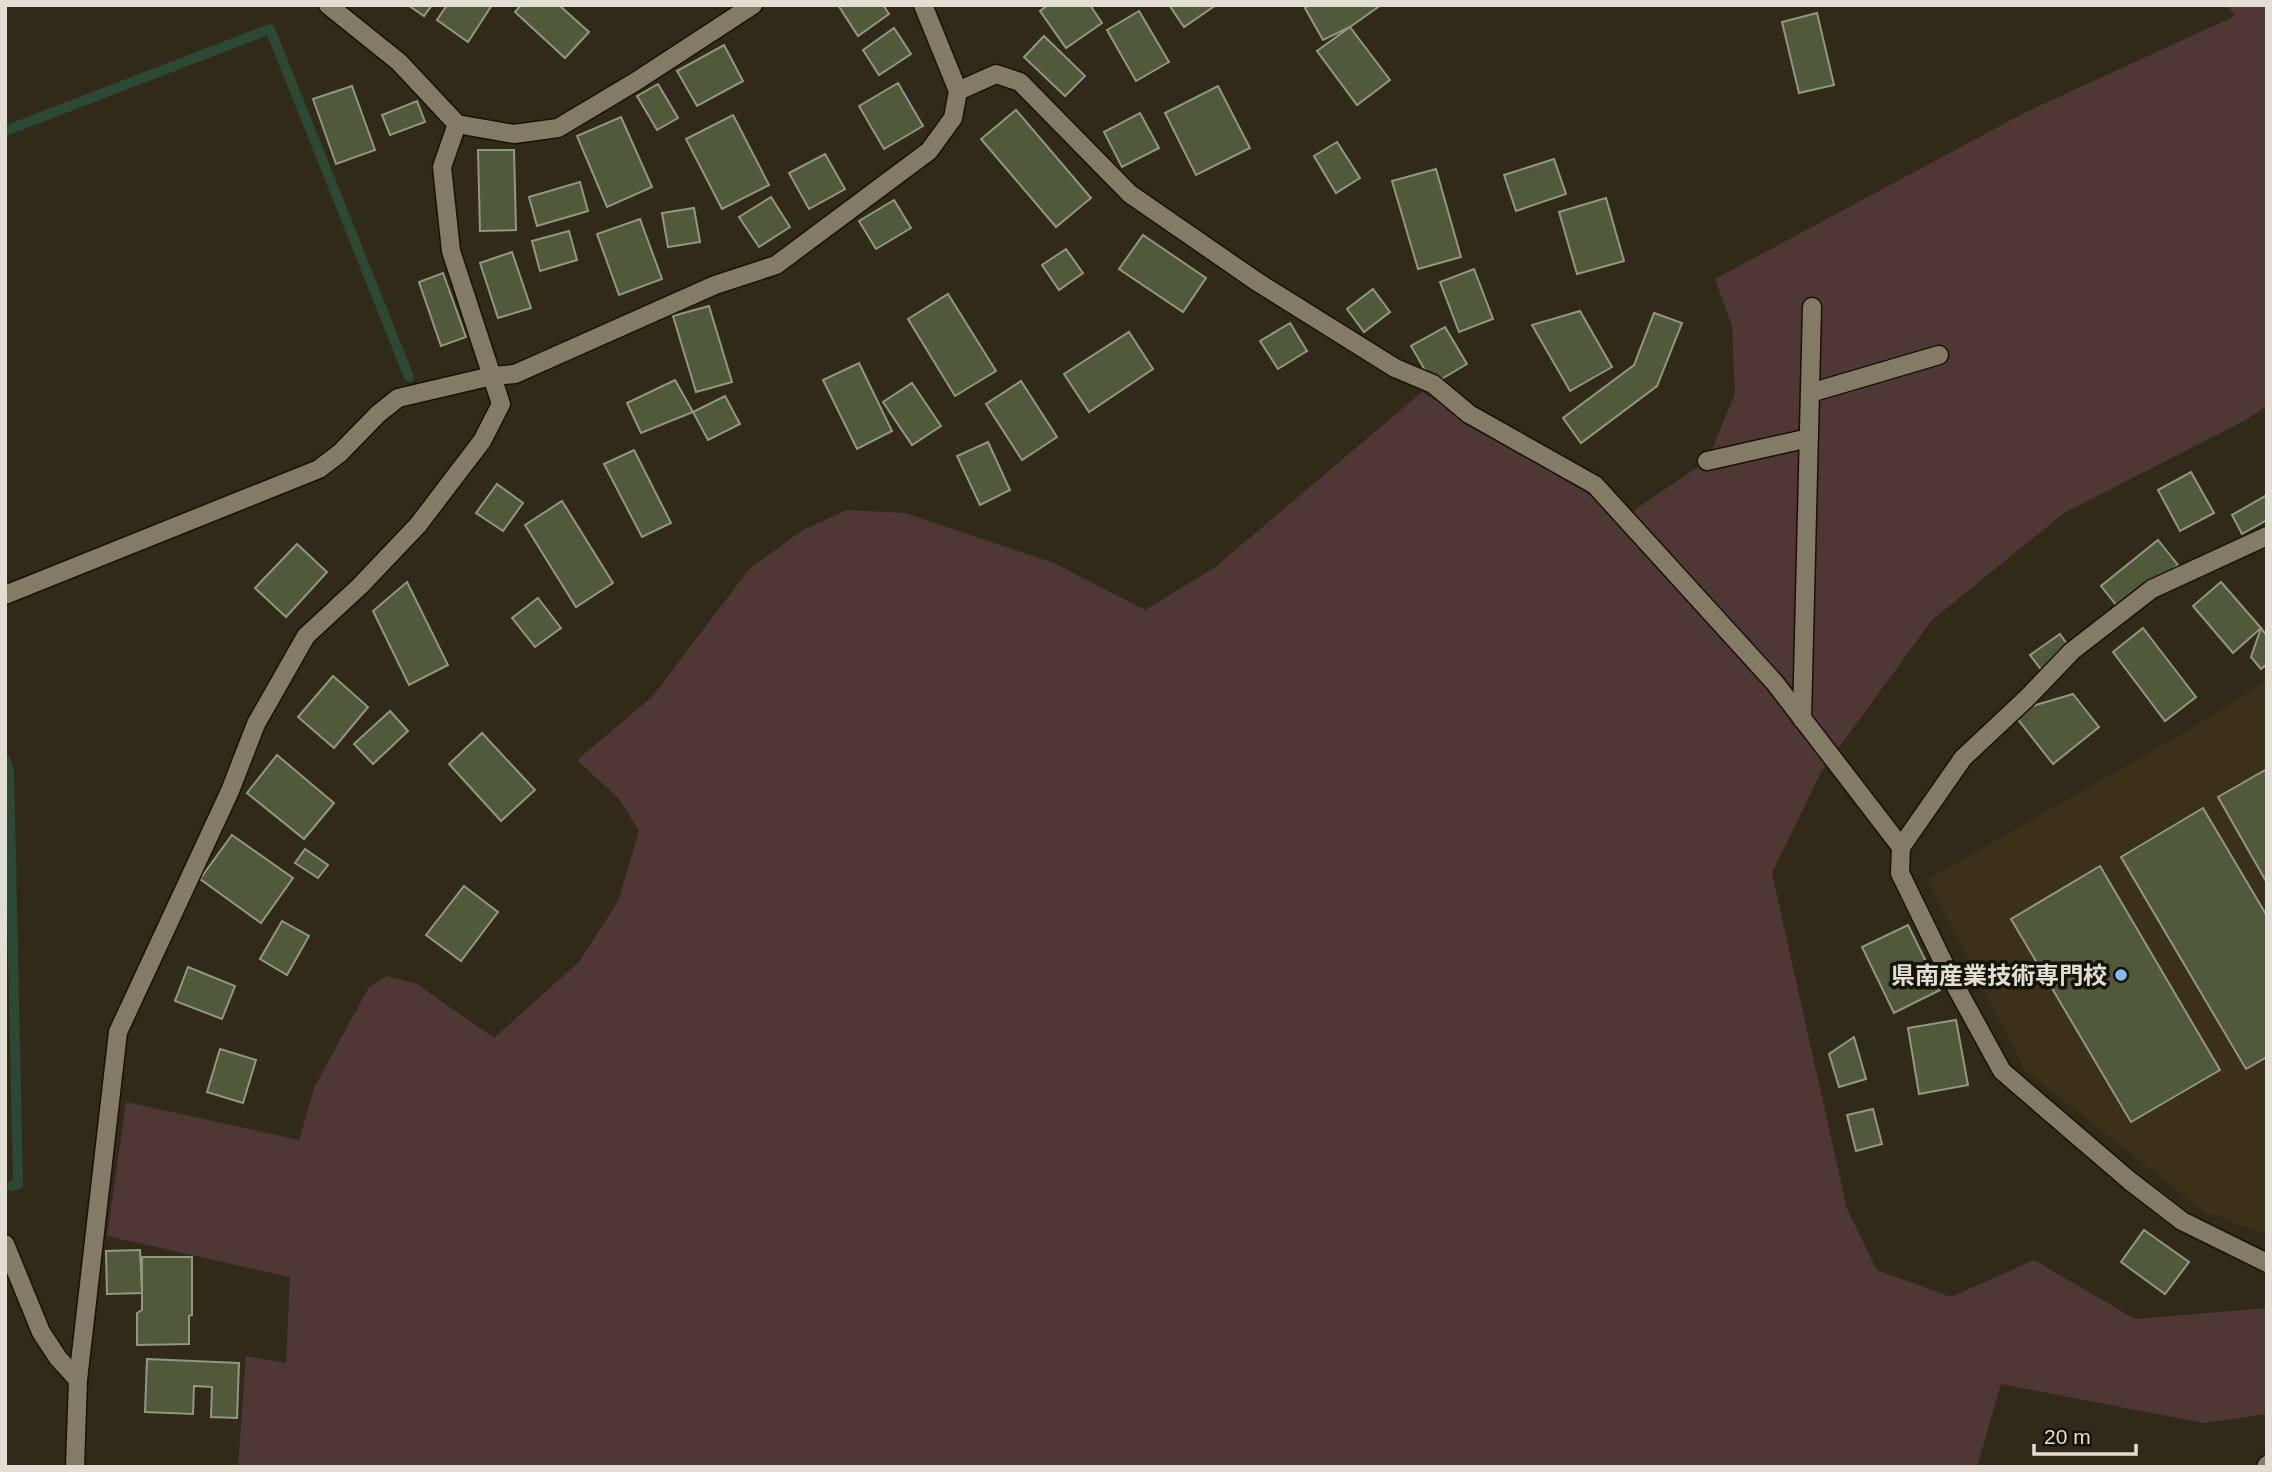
<svg xmlns="http://www.w3.org/2000/svg" width="2272" height="1472" viewBox="0 0 2272 1472" font-family="Helvetica,'Noto Sans JP',sans-serif">
<style>
.built{fill:#3b3118}
.green{fill:#4e3735}
.lines{fill:none;stroke-linecap:round;stroke-linejoin:round}
.stream{stroke:#2c4935;stroke-width:10}
.building{fill:#505939;stroke:#919782;stroke-width:2}
.lane-casing{stroke:#191203;stroke-width:21}
.street-casing{stroke:#191203;stroke-width:21}
.lane{stroke:#837b66;stroke-width:18}
.street{stroke:#837b66;stroke-width:18}
.poi-dot{fill:#80bdfa;stroke:#16130b;stroke-width:2.5}
.labels{text-anchor:middle;dominant-baseline:central;stroke-width:7;stroke-linejoin:round;paint-order:stroke}
.poi-label{font-size:24px;font-weight:bold;fill:#e3ded3;stroke:#16130b;text-anchor:end}
</style>
<rect width="100%" height="100%" fill="#312a18"/>
<path class="built" d="M2267,680V1235L2203,1211L2025,1070L1927,880L2187,731Z"/>
<path class="green" d="M2227,5H2267V406L2246,420L2064,513L1932,620L1821,772L1772,873L1847,1209L1877,1270L1951,1297L2034,1260L2135,1319L2267,1308V1414L2204,1423L2001,1384L1977,1467H238L246,1356L286,1363L290,1277L107,1236L126,1102L299,1140L315,1086L369,987L387,976L417,984L494,1038L579,962L618,901L639,831L619,799L577,760L652,697L750,568L803,530L847,510L905,513L1054,563L1145,610L1214,568L1422,392L1627,515L1707,461L1735,394L1732,326L1715,279L2024,113L2235,16Z"/>
<g class="lines">
<g class="stream">
<path d="M5,131L270,29L409,377"/>
<path d="M5,759L9,770L18,1184L12,1186"/>
</g>
</g>
<g class="building">
<path d="M408,5H432L424,16Z"/>
<path d="M447,5H492L468,42L437,20Z"/>
<path d="M521,5H559L589,32L565,58L515,12Z"/>
<path d="M838,5H883L889,14L858,36Z"/>
<path d="M1048,5H1090L1102,23L1066,48L1040,11Z"/>
<path d="M1169,5H1216L1184,27Z"/>
<path d="M1310,5H1381L1350,27L1323,40L1305,8Z"/>
<path d="M1139,11L1169,62L1136,81L1107,30Z"/>
<path d="M1817,13L1834,85L1799,93L1782,22Z"/>
<path d="M1350,27L1390,80L1357,105L1317,51Z"/>
<path d="M894,28L911,54L879,75L863,50Z"/>
<path d="M1044,36L1085,76L1065,96L1024,57Z"/>
<path d="M724,45L743,81L697,106L677,71Z"/>
<path d="M898,83L923,126L884,149L859,106Z"/>
<path d="M658,84L678,118L657,130L637,96Z"/>
<path d="M352,86L375,150L336,164L313,99Z"/>
<path d="M1218,86L1250,148L1196,175L1165,113Z"/>
<path d="M417,101L425,122L390,135L382,115Z"/>
<path d="M1016,110L1091,198L1056,227L981,139Z"/>
<path d="M1140,113L1159,148L1122,167L1104,132Z"/>
<path d="M733,115L769,185L722,209L686,139Z"/>
<path d="M621,117L652,187L607,207L577,136Z"/>
<path d="M1337,142L1360,178L1336,193L1314,156Z"/>
<path d="M478,150H514L516,230L480,231Z"/>
<path d="M825,154L845,189L809,209L789,173Z"/>
<path d="M1554,159L1566,194L1516,211L1504,175Z"/>
<path d="M1436,169L1461,257L1418,269L1392,181Z"/>
<path d="M580,182L588,211L537,226L529,197Z"/>
<path d="M771,197L790,227L759,247L739,217Z"/>
<path d="M1606,198L1624,261L1577,274L1559,212Z"/>
<path d="M894,200L911,228L876,249L859,221Z"/>
<path d="M694,208L700,242L668,247L662,213Z"/>
<path d="M640,219L662,279L619,295L597,234Z"/>
<path d="M569,231L577,260L540,271L532,241Z"/>
<path d="M1143,235L1206,278L1183,312L1119,269Z"/>
<path d="M1066,249L1083,273L1059,290L1042,265Z"/>
<path d="M512,252L531,308L498,318L480,263Z"/>
<path d="M1474,269L1493,319L1459,332L1440,282Z"/>
<path d="M443,273L466,337L441,346L419,282Z"/>
<path d="M1373,289L1390,312L1364,332L1347,309Z"/>
<path d="M948,294L996,371L955,396L908,319Z"/>
<path d="M709,306L732,382L696,392L673,316Z"/>
<path d="M1580,311L1612,367L1570,391L1532,325Z"/>
<path d="M1654,313L1682,323L1657,386L1581,443L1563,418L1634,365Z"/>
<path d="M1290,323L1307,351L1278,369L1260,341Z"/>
<path d="M1445,327L1467,364L1433,384L1411,346Z"/>
<path d="M1129,332L1153,369L1089,412L1064,374Z"/>
<path d="M859,363L892,431L857,449L823,380Z"/>
<path d="M675,380L693,412L641,433L627,403Z"/>
<path d="M1021,381L1057,437L1022,460L986,404Z"/>
<path d="M912,383L941,426L912,445L883,402Z"/>
<path d="M725,396L740,424L708,440L693,412Z"/>
<path d="M988,442L1010,490L980,505L957,456Z"/>
<path d="M634,450L671,523L642,537L604,464Z"/>
<path d="M2191,472L2214,513L2180,531L2158,490Z"/>
<path d="M497,484L523,503L503,531L476,513Z"/>
<path d="M2267,495V520L2242,534L2232,515Z"/>
<path d="M562,501L613,583L576,607L525,525Z"/>
<path d="M2158,540L2178,565L2121,611L2101,586Z"/>
<path d="M297,544L327,572L286,617L255,588Z"/>
<path d="M407,582L448,665L409,685L373,611Z"/>
<path d="M2221,582L2261,628L2233,653L2193,606Z"/>
<path d="M538,598L561,628L535,647L512,618Z"/>
<path d="M2143,628L2196,697L2165,721L2113,652Z"/>
<path d="M2261,628L2267,636V664L2261,669L2251,657Z"/>
<path d="M2060,634L2072,651L2043,672L2030,655Z"/>
<path d="M333,676L368,707L334,748L298,717Z"/>
<path d="M2073,694L2099,727L2053,764L2012,712Z"/>
<path d="M390,711L408,731L373,764L354,744Z"/>
<path d="M482,733L535,790L501,821L449,764Z"/>
<path d="M277,755L334,803L304,839L247,793Z"/>
<path d="M2267,769V883L2218,797Z"/>
<path d="M2203,808L2267,916V1057L2246,1069L2121,857Z"/>
<path d="M232,835L293,878L261,923L200,879Z"/>
<path d="M305,849L328,865L318,878L295,863Z"/>
<path d="M2100,866L2220,1070L2131,1122L2011,919Z"/>
<path d="M464,886L498,912L461,961L426,935Z"/>
<path d="M282,921L309,936L287,975L260,959Z"/>
<path d="M1908,925L1940,990L1894,1013L1862,947Z"/>
<path d="M188,967L235,986L222,1019L175,1001Z"/>
<path d="M1956,1020L1968,1085L1919,1094L1908,1028Z"/>
<path d="M1854,1037L1866,1079L1839,1087L1829,1054Z"/>
<path d="M220,1049L256,1060L243,1103L207,1092Z"/>
<path d="M1873,1109L1882,1144L1856,1151L1847,1115Z"/>
<path d="M2144,1230L2189,1262L2165,1294L2121,1262Z"/>
<path d="M140,1250L142,1293L107,1294L106,1251Z"/>
<path d="M142,1257H192V1315L189,1316V1344L137,1345V1313L142,1310Z"/>
<path d="M147,1359L239,1363L237,1418L211,1417L212,1387L194,1386L193,1414L145,1412Z"/>
</g>
<g class="lines">
<defs>
<g id="lane">
<path d="M958,91L996,74L1020,82L1130,194L1256,281L1395,368L1433,384L1469,414L1595,485L1775,683L1901,847"/>
<path d="M1810,393L1939,355"/>
<path d="M1707,461L1809,438"/>
<path d="M2267,536L2152,589L2072,651L2028,697L1963,758L1901,847L1900,873L1950,976L2002,1071L2130,1181L2182,1221L2267,1263"/>
<path d="M5,595L319,469L340,453L378,414L398,398L492,376L515,374L715,285L776,265L929,151L953,118L958,91L923,5"/>
<path d="M1802,719L1812,307"/>
<path d="M5,1244L41,1332L58,1358L78,1380"/>
<path d="M78,1380L118,1032L230,791L256,724L306,636L360,586L418,525L482,441L501,404L451,251L442,167L457,124"/>
<path d="M2266,1467L2267,1465"/>
</g>
<g id="street">
<path d="M328,5L399,62L457,124L514,134L558,128L635,82L753,5"/>
<path d="M75,1467L78,1380"/>
</g>
</defs>
<use href="#lane" class="lane-casing"/>
<use href="#street" class="street-casing"/>
<use href="#lane" class="lane"/>
<use href="#street" class="street"/>
</g>
<circle class="poi-dot" cx="2121" cy="975" r="7"/>
<g class="labels">
<g class="poi-label">
<text x="2107" y="975">県南産業技術専門校</text>
</g>
</g>
<rect width="2272" height="1472" fill="none" stroke="#e3ded3" stroke-width="14"/>
<path d="M2034 1444v10h102v-10" fill="none" stroke="#e3ded3" stroke-width="3.5"/>
<text x="2044" y="1444" font-size="21" fill="#e3ded3" stroke="#16130b" stroke-width="5" paint-order="stroke">20 m</text>
</svg>
